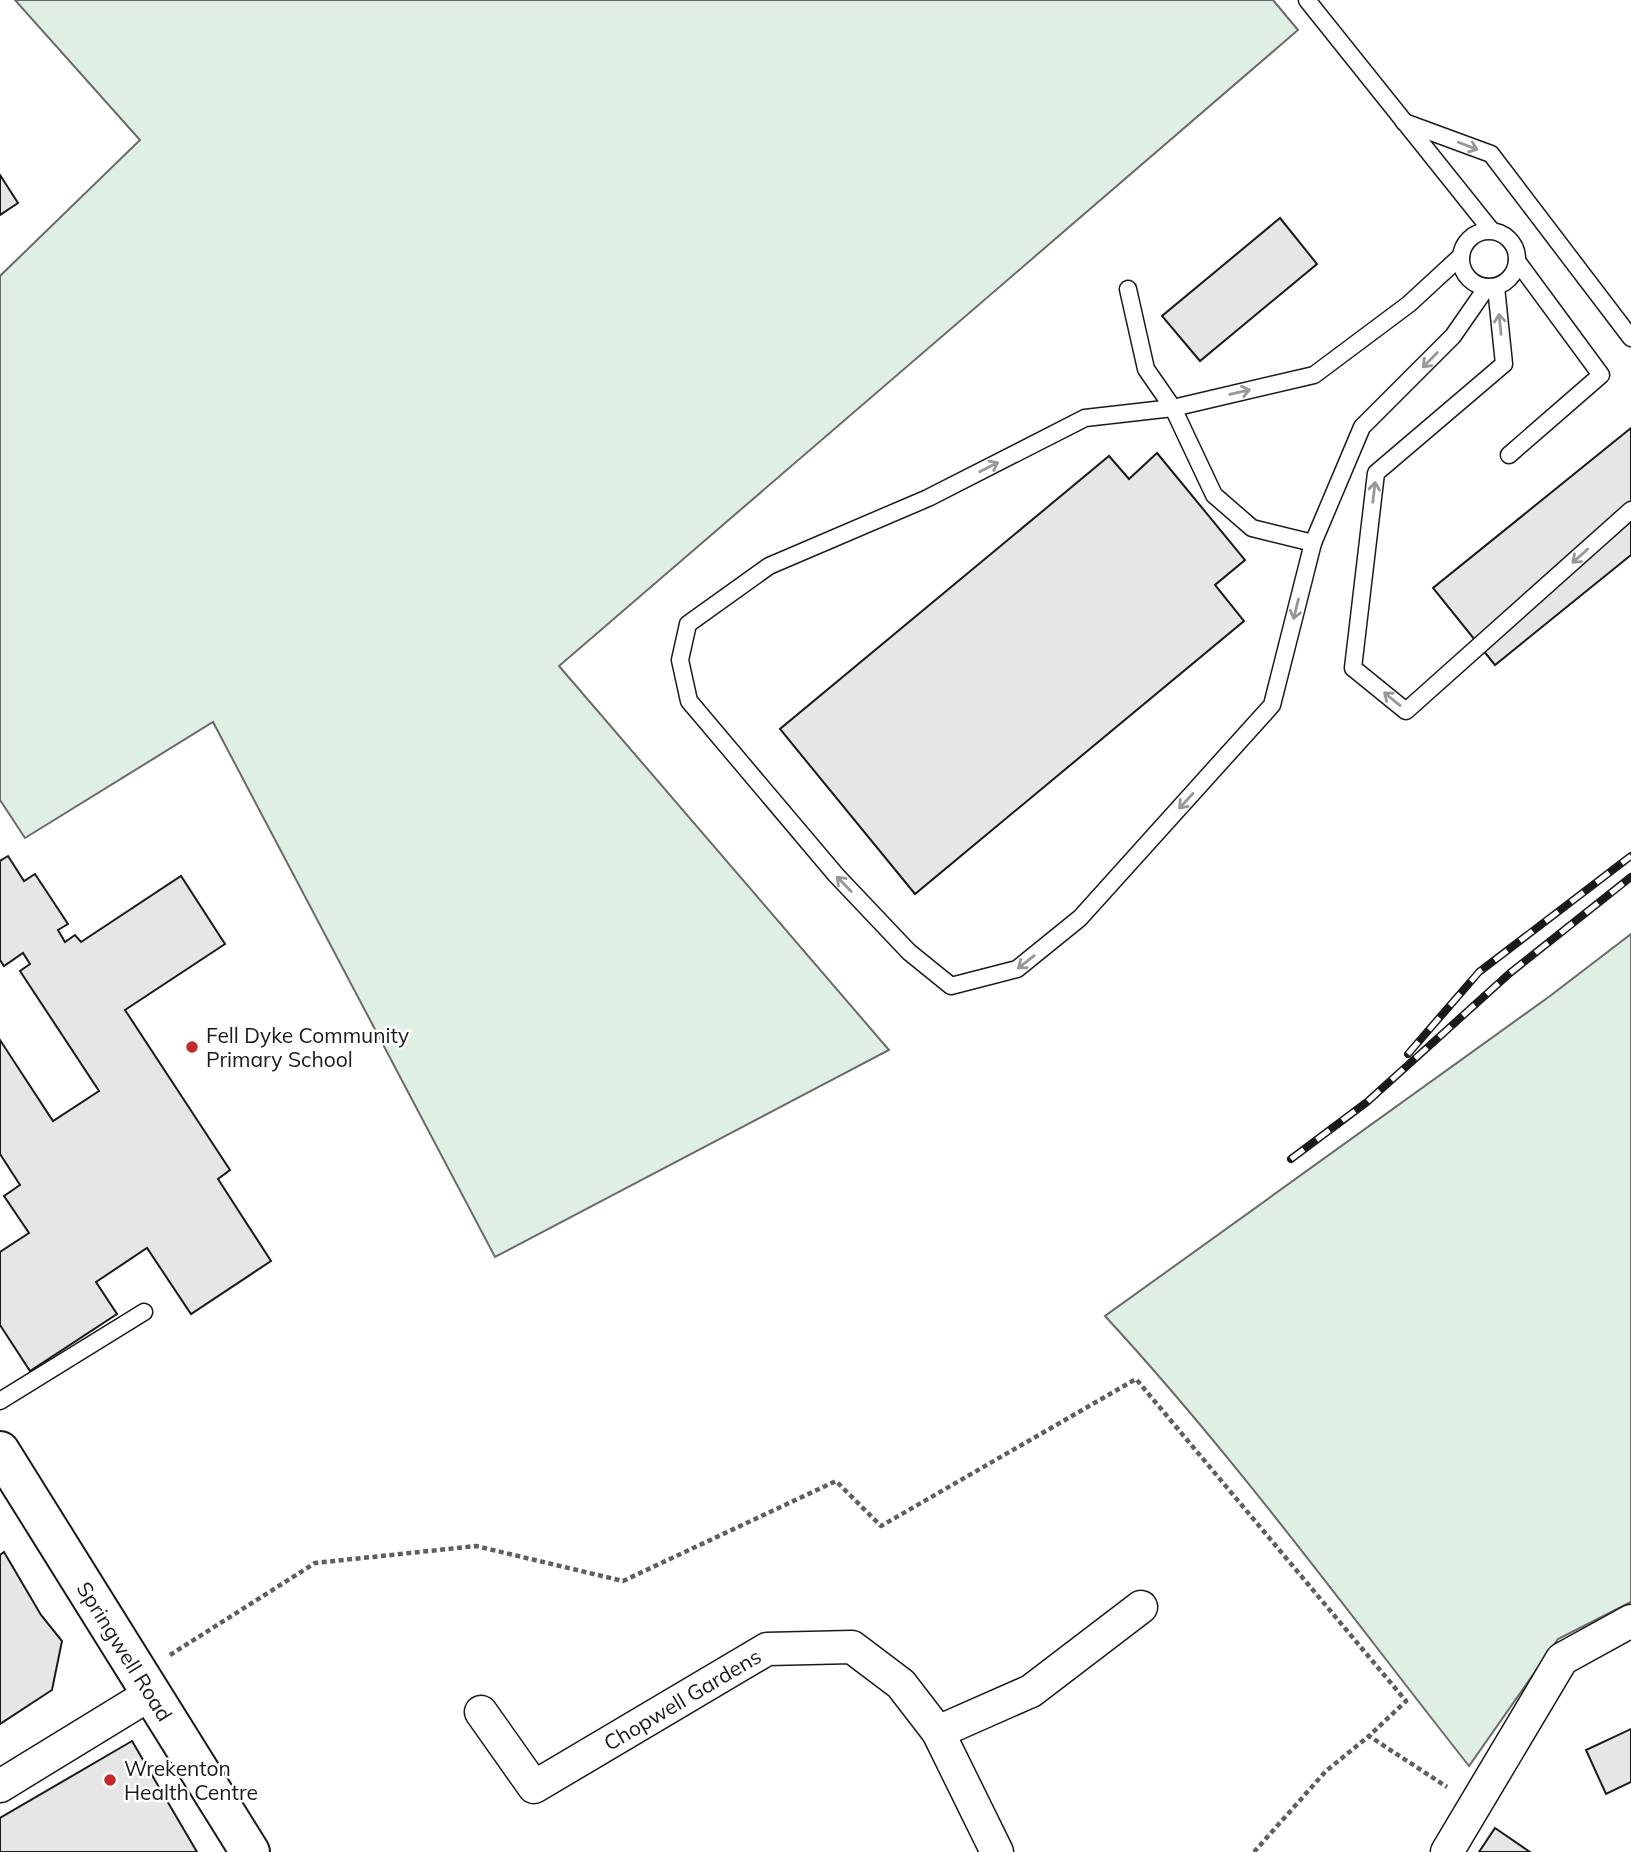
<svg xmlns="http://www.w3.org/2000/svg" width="1631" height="1852" viewBox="0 0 1631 1852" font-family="Mulish,sans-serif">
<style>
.green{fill:#e0efe3;stroke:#6a6a6a;stroke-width:2}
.building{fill:#e6e6e6;stroke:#1a1a1a;stroke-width:2}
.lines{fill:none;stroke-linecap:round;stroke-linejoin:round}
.service-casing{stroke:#1a1a1a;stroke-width:19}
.minor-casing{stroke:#1a1a1a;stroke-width:35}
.secondary-casing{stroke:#1a1a1a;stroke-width:42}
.path{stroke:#5f5f5f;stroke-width:4.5;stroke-dasharray:5 3.5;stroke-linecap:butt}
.service{stroke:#fff;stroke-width:16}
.minor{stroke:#fff;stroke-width:32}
.secondary{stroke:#fff;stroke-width:38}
.rail-casing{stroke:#1a1a1a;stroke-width:8}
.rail{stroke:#fff;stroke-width:5;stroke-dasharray:16;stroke-linecap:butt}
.oneway{stroke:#989898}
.poi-dot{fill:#c62828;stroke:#fff;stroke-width:2.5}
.labels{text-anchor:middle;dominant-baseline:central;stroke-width:5;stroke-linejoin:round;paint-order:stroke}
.poi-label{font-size:21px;fill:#1a1a1a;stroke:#fff;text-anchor:start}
.street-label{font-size:21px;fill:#1a1a1a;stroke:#fff}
</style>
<rect width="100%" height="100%" fill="#fff"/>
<g class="green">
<path d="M15,0H1273L1298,30L559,666L889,1050L495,1257L213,722L25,838L0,800V276L140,140Z"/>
<path d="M1631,934V1602L1558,1639L1469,1766C1349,1614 1236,1458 1105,1316L1550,996Z"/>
</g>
<g class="building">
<path d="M0,175L18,203L0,215Z"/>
<path d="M1280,218L1317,264L1200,361L1162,316Z"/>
<path d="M1631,428V555L1495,665L1433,588Z"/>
<path d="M1157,453L1245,560L1215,585L1244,621L915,894L780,729L1109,456L1129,479Z"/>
<path d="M8,856L24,881L35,874L68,924L58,930L65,942L75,935L81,942L181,876L225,944L125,1010L230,1170L218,1179L271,1261L191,1314L147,1248L96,1282L117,1314L30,1371L0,1325V1252L29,1233L4,1196L20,1185L0,1154V1040L53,1121L99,1091L20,971L30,964L23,953L4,966L0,960V861Z"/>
<path d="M4,1552L41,1615L62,1641L52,1690L0,1724V1555Z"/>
<path d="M1631,1729V1782L1606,1794L1586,1750Z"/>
<path d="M132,1741L197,1852H0V1818Z"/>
<path d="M1495,1828L1530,1852H1479Z"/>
</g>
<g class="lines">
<defs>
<g id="service">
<path d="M1307,0L1491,230"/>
<path d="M1404,122L1491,154L1631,338"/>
<circle cx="1489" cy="259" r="28"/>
<path d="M1461,256L1409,304L1314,375L1173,408L1085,418L928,498L769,566L688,624L680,660L689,701L836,875L909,952L951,986L1017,969L1080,918L1272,705L1313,543L1362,427L1453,336L1487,287"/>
<path d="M1496,287L1504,364L1376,473L1353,668L1406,711L1631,510"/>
<path d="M1128,289L1146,369L1173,408L1214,495L1252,528L1313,543"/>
<path d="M1509,455L1601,375L1517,261"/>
<path d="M0,1401L144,1312"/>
</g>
<g id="minor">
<path id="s1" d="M481,1712L534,1787L767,1649L852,1647L901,1684L938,1732L997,1852"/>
<path d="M938,1732L1031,1691L1141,1607"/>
<path d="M0,1786L152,1693"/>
<path d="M1447,1852L1562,1659L1631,1621"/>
</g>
<g id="secondary">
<path id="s2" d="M0,1451L250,1852"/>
</g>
</defs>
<use href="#service" class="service-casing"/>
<use href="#minor" class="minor-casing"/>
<use href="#secondary" class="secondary-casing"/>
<g class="path">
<path d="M170,1655L315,1563L476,1546L623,1581L836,1481L881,1526L1136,1379L1406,1701L1369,1736L1447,1787"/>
<path d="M1254,1852L1326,1771L1369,1736"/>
</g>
<use href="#service" class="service"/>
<use href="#minor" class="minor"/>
<use href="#secondary" class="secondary"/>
<defs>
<g id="rail">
<path d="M1408,1054L1479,972L1631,856"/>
<path d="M1291,1159L1367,1102L1510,973L1631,877"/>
</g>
</defs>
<use href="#rail" class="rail-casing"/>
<use href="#rail" class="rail"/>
</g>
<defs><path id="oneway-shaft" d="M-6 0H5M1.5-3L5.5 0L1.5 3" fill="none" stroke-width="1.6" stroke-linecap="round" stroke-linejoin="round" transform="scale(1.75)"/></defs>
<g class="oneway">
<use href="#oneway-shaft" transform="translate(1468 146) rotate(21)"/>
<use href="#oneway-shaft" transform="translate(1500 324) rotate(-96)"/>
<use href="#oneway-shaft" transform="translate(1430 360) rotate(135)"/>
<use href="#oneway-shaft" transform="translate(1240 392) rotate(-13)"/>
<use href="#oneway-shaft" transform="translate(989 467) rotate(-27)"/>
<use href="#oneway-shaft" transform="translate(1374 492) rotate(-83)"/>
<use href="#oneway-shaft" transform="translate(1580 556) rotate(138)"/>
<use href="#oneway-shaft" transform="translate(1296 609) rotate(104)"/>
<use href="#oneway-shaft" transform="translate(1392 699) rotate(-141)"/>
<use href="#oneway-shaft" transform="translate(1186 801) rotate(132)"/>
<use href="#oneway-shaft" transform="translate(844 884) rotate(-134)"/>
<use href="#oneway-shaft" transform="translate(1026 962) rotate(142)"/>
</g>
<g class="poi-dot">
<circle cx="192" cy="1047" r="7"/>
<circle cx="110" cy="1780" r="7"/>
</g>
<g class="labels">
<g class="poi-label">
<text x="206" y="1035">Fell Dyke Community<tspan x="206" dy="24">Primary School</tspan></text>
<text x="124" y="1768">Wrekenton<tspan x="124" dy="24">Health Centre</tspan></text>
</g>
<g class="street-label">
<text stroke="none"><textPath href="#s2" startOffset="236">Springwell Road</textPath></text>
<text stroke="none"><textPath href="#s1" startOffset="264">Chopwell Gardens</textPath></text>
</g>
</g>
</svg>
